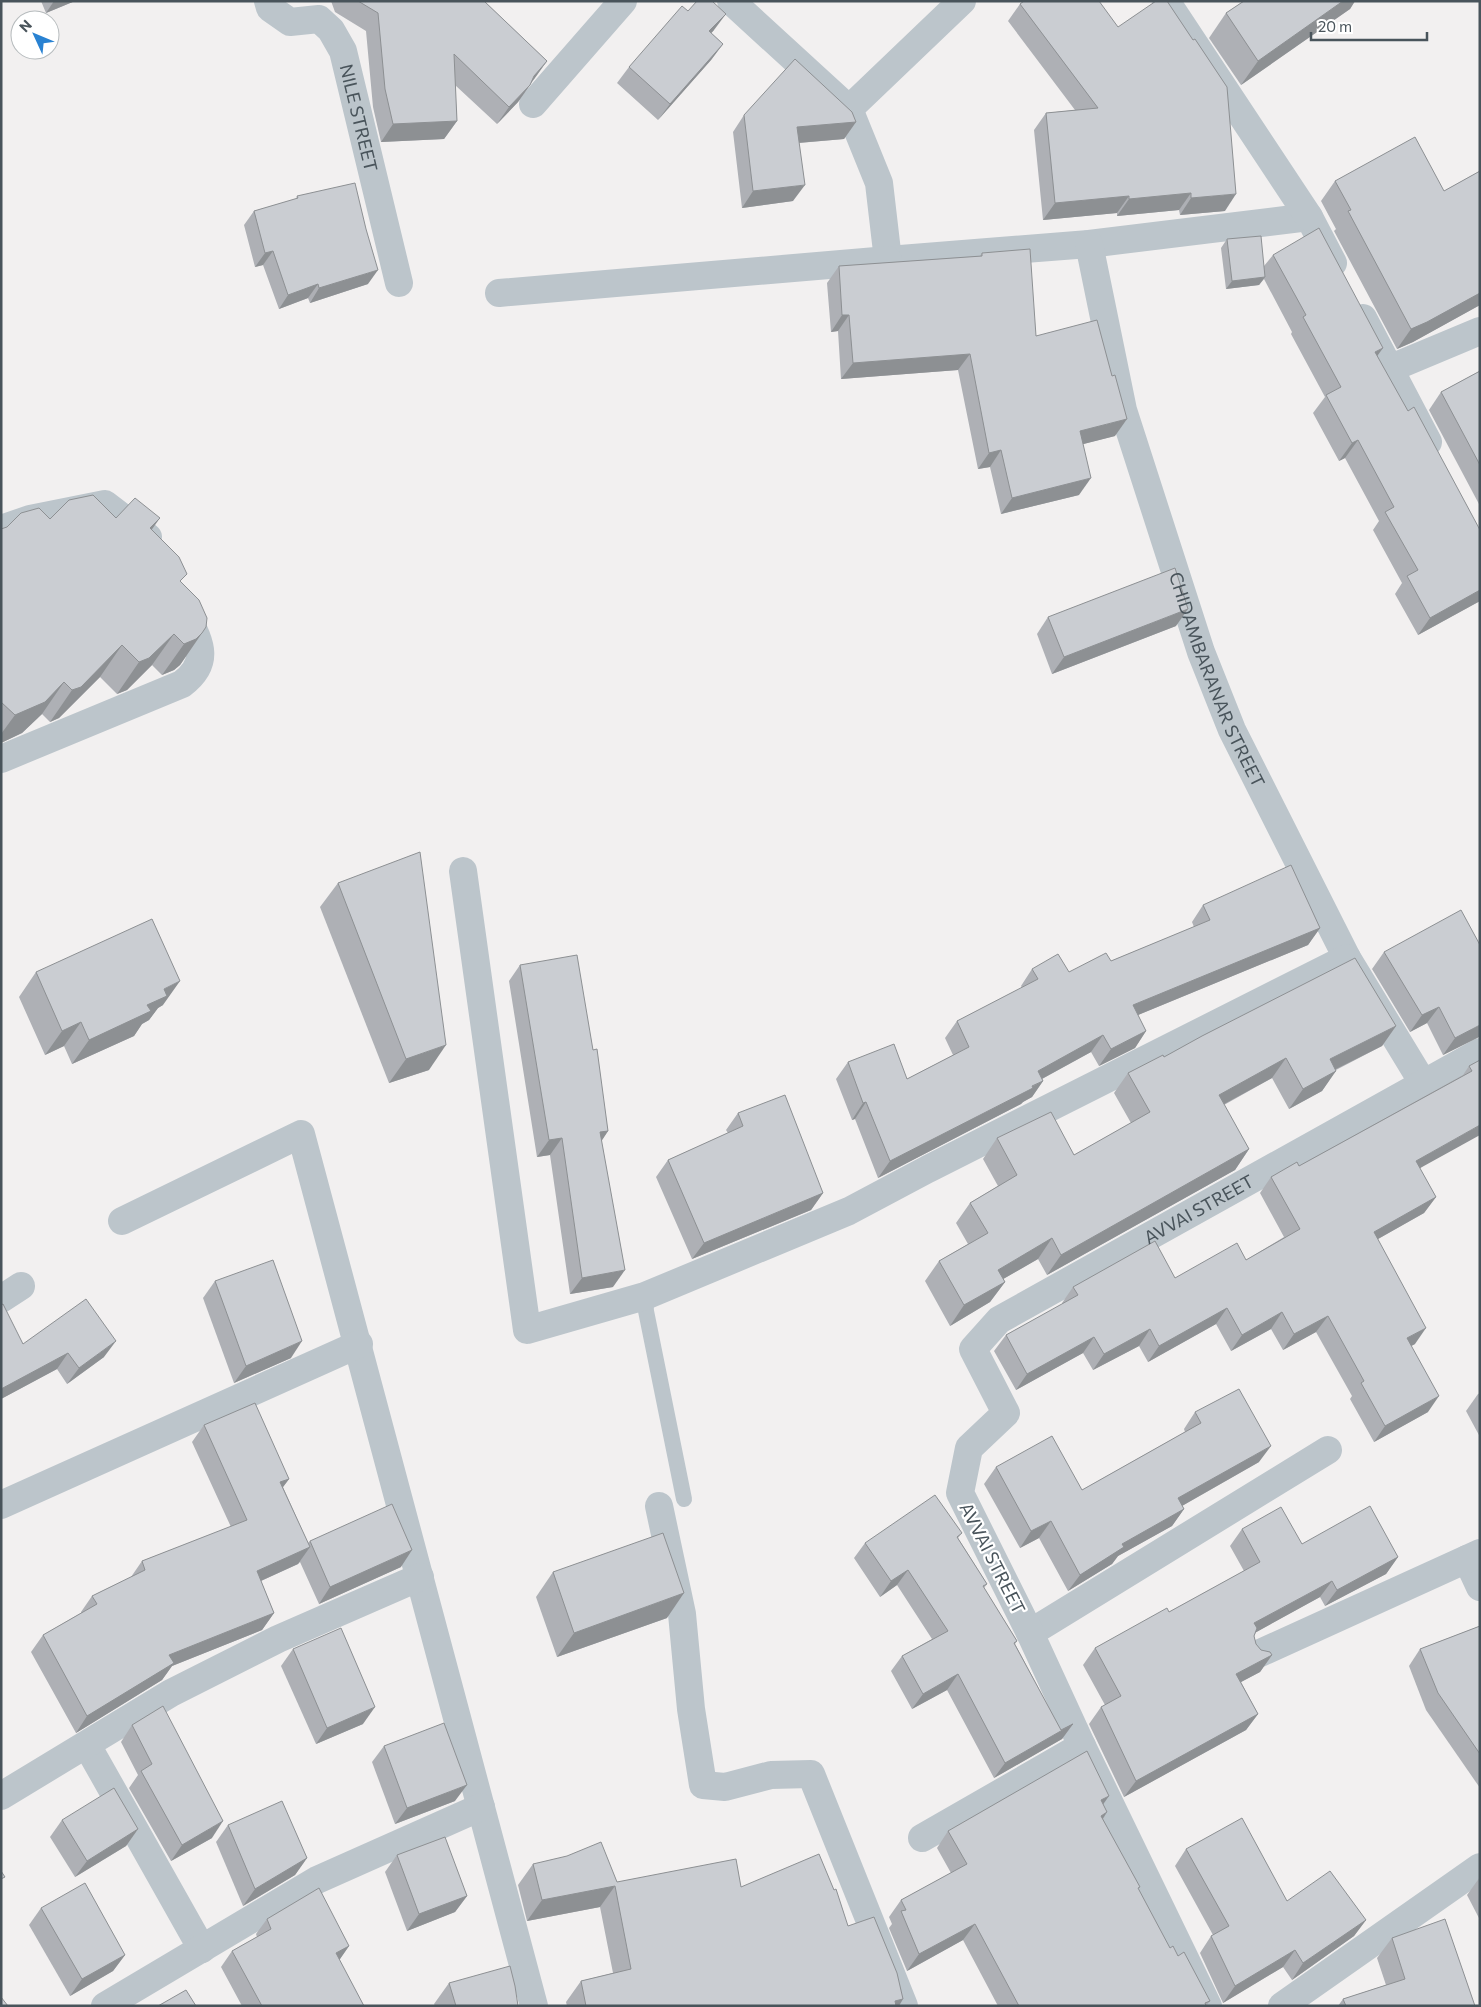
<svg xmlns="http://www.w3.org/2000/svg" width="1481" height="2007" viewBox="0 0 1481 2007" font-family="Commissioner,sans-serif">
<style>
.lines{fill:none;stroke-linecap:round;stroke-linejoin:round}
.lane{stroke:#bcc5cb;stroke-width:16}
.street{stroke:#bcc5cb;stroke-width:28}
.wall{fill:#aeb0b5}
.shaded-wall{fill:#8d9093}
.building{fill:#cacdd2;stroke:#8d9093}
.labels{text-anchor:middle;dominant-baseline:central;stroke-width:4.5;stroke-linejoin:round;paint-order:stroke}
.street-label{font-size:18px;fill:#49545b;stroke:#fff}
</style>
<rect width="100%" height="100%" fill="#f2f0f0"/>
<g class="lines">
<path class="lane" d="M645,1296L646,1311L684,1499"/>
<g class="street">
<path id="s1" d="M268,1L270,8L290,22L319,19L331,30L343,51L399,283"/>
<path d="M731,1L849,109L879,183L888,260L1089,244L1309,217L1333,263"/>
<path d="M1166,1L1309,217"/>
<path d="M533,104L623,1"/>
<path d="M849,109L962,1"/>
<path id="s2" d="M1089,244L1123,410L1201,652L1232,730L1347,958L1423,1083"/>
<path d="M499,293L888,260"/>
<path d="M1363,318L1428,442"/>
<path d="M1389,369L1480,331"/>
<path d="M1,529L30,519L105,504L148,537"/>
<path d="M1,759L182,684C215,659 196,637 182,606"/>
<path d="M463,871L527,1330L645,1296L849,1211L928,1169L1347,958"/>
<path d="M122,1221L301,1134L534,2006"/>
<path d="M1,1299L21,1286"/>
<path d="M1,1505L359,1344"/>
<path d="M659,1506L682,1614L691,1709L703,1785L725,1787L771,1775L811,1774L904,2006"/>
<path d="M1467,1559L1480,1587"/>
<path d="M1030,1633L1328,1450"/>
<path d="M1258,1654L1480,1553"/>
<path d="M87,1745L202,1949"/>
<path d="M1,1796L171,1693L278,1639L420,1577"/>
<path d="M922,1838L1082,1746"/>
<path d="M105,2006L317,1880L481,1807"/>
<path id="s3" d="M1208,2006L1082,1746L1030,1633L960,1493L969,1448L1006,1413L973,1349L999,1320L1480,1052"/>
<path d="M1282,2006L1480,1867"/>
</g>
</g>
<g class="wall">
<path d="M41,1H75L46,13Z"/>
<path d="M331,1H484L547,61L518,102L497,124L455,85L457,121L444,139L381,142L373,107L366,31L335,12Z"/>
<path d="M1244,1H1355L1350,9L1241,85L1209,38L1226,13Z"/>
<path d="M1020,4L1225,211L1180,215L1179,210L1117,216V213L1043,220L1034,130L1046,113L1075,110L1008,21Z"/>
<path d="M688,11L714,30L711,33L723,44L711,60L658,120L617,83L629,67Z"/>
<path d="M744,115L856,122L844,139L799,143L793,201L742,208L733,132Z"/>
<path d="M1480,171V305L1413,342L1397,349L1334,231L1336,229L1321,201L1335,181L1444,191Z"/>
<path d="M297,196L368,284L310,303L308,298L279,309L263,265L255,267L244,225L254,211L296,199Z"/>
<path d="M1227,239L1264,266L1273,255L1377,355L1480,601L1418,635L1395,594L1402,583L1373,530L1379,521L1345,458L1339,461L1313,413L1325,397L1291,334L1292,332L1264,279L1259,285L1226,289L1221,248Z"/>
<path d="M982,253L1036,336L1115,436L1083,444L1079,495L1001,514L990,467L978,469L958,370L841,379L838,331L831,332L827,283L839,266L980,256Z"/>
<path d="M1480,371V506L1429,410L1441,392Z"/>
<path d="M116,518L152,530L181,583L202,633L180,665L174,670L162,675L152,665L127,690L117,694L100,677L59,718L50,722L42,714L22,733L1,743V529L50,519Z"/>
<path d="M1048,617L1176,626L1052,674L1037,634Z"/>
<path d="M338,883L429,1070L389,1083L320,907Z"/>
<path d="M1203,905L1320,928L1308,945L1138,1015L1146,1031L1135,1048L1099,1066L1091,1052L1042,1079L1043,1081L1032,1097L1023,1102L1021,1104L878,1178L855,1119L852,1120L836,1079L848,1062L907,1079L953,1055L945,1038L957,1021L1022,988L1021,986L1032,969L1069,972L1111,961L1194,927L1192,922Z"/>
<path d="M1384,952L1479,1037L1443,1055L1427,1023L1410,1032L1372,969Z"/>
<path d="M520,965L593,1050L608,1131L601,1141L613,1287L570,1294L550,1155L537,1157L509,981Z"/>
<path d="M36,972L163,1005L158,1008L149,1020L142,1024L134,1036L72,1064L64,1046L45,1055L19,997Z"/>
<path d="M1396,1026L1382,1046L1336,1070L1322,1091L1289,1109L1272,1078L1224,1105L1249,1149L1235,1170L1047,1275L1038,1259L1003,1279L1005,1282L990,1302L950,1326L925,1281L939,1261L968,1244L956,1223L970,1203L998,1186L983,1159L997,1138L1074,1155L1131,1123L1114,1093L1128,1073L1164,1057Z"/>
<path d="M1480,1060L1420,1169L1436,1197L1424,1213L1378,1239L1415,1344L1411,1346L1428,1412L1374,1442L1350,1399L1352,1396L1316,1332L1283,1350L1271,1329L1231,1351L1216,1324L1148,1362L1139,1346L1093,1370L1083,1353L1016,1390L994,1351L1006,1335L1063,1304L1062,1303L1073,1287L1175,1278L1246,1260L1284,1237L1260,1193L1271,1177L1299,1166L1463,1075L1469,1066Z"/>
<path d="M738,1113L823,1193L811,1210L692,1259L656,1177L668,1160L728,1133L726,1130Z"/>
<path d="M215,1281L291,1358L234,1383L203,1298Z"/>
<path d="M1,1305L23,1344L104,1357L67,1384L57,1369L1,1399Z"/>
<path d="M1480,1393V1437L1466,1411L1478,1394Z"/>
<path d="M1195,1412L1259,1462L1182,1506L1184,1509L1172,1526L1118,1556L1112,1564L1068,1591L1039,1538L1020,1548L984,1484L996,1467L1082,1490L1185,1432L1184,1429Z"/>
<path d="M204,1425L289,1479L283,1487L308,1543L310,1541L401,1567L319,1604L300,1562L298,1564L261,1581L274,1613L262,1630L172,1666L162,1680L76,1733L31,1652L43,1635L81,1613V1612L92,1596L131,1577L142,1561L231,1527L192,1442Z"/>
<path d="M1242,1529L1302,1544L1398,1557L1386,1574L1325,1606L1320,1597L1256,1632L1254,1636L1256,1644L1261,1650L1272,1655L1260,1672L1241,1682L1258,1714L1246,1730L1124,1797L1089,1724L1101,1707L1105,1705L1083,1665L1095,1648L1169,1612L1244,1571L1230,1546Z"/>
<path d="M962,1533L958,1538L987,1584L984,1588L1017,1641L1015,1644L1061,1730L1073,1724L1062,1739L994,1778L947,1690L912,1709L891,1671L902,1656L932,1639L897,1585L880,1597L854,1558L865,1543Z"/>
<path d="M553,1572L667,1618L557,1657L536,1597Z"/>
<path d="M1480,1626V1788L1426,1710L1409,1666L1420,1649Z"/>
<path d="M293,1649L363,1724L316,1744L281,1666Z"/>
<path d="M132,1725L212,1838L171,1861L129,1788L138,1775L121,1742Z"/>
<path d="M384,1746L455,1801L395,1824L372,1762Z"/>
<path d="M1103,1804L1107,1812L1103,1819L1138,1889L1170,1948L1178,1956L1210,2001L1206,2006H998L963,1940L907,1971L889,1928L892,1924L889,1917L901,1900L951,1873L937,1848L948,1831Z"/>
<path d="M62,1820L138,1829L126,1846L75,1877L50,1837Z"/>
<path d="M228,1825L307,1858L295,1875L243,1906L216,1842Z"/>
<path d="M1186,1849L1287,1901L1366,1920L1354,1936L1292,1980L1283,1967L1223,2003L1200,1953L1211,1936L1213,1935L1175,1866Z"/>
<path d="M397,1855L467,1896L455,1912L407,1931L385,1872Z"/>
<path d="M533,1864L617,1882L741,1887L848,1926L899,2006H567L566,2002L581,1981L613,1973L600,1907L527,1921L518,1885Z"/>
<path d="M1480,1877V1920L1467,1895Z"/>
<path d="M41,1908L125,1955L113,1971L70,1996L29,1925Z"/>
<path d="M267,1919L349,1946L339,1960L364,2006H242L221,1967L232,1951L257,1937L256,1934Z"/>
<path d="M1392,1938L1475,2006H1338L1343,1999L1386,1985L1377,1958Z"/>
<path d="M449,1983L518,2006H435L434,2004Z"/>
</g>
<g class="shaded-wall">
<path d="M54,1H75L46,13Z"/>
<path d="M1343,1H1355L1350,9L1241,85L1258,61Z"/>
<path d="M726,14L714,30L698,48L709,31Z"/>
<path d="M723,44L711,60L658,120L670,104Z"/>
<path d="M547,61L534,79L521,94L534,76Z"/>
<path d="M530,85L518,102L497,124L509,107Z"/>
<path d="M457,121L444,139L381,142L393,124Z"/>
<path d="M856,122L844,139L785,144L797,127Z"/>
<path d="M805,185L793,201L742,208L753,191Z"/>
<path d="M1191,193L1179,210L1117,216L1129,199Z"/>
<path d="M1236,194L1225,211L1180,215L1191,198Z"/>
<path d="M1129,196L1117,213L1043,220L1055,203Z"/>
<path d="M273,251L263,265L255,267L265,253Z"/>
<path d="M378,270L368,284L310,303L319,288Z"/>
<path d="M1265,277L1259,285L1226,289L1232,281Z"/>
<path d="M318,284L308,298L279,309L288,295Z"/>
<path d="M1480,293V305L1413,342L1397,349L1411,329Z"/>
<path d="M842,315H849L838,331L831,332Z"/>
<path d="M1383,348L1370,366L1375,352Z"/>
<path d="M970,354L958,370L841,379L853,363Z"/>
<path d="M1127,419L1115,436L1068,448L1080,431Z"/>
<path d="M1358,440L1345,458L1339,461L1352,443Z"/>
<path d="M1001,450L990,467L978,469L989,453Z"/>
<path d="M1091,478L1079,495L1001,514L1012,498Z"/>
<path d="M160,518L138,549L150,528Z"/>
<path d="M1480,590V601L1418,635L1430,618Z"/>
<path d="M1188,609L1176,626L1052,674L1064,657Z"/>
<path d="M202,633L180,665L174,670L162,675L184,644Z"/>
<path d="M174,634L152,665L127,690L117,694L139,662Z"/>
<path d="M122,645L100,677L59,718L50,722L72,690Z"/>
<path d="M64,682L42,714L22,733L1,743V734L15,715Z"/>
<path d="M1320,928L1308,945L1121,1022L1133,1005Z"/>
<path d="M180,981L163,1005L158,1008L149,1020L142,1024L134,1036L72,1064L89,1040L147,1005L164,989Z"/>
<path d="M1439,1007L1427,1023L1410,1032L1422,1015Z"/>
<path d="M81,1022L64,1046L45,1055L62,1031Z"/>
<path d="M1480,1025V1035L1479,1037L1443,1055L1455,1038Z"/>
<path d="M1396,1026L1382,1046L1316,1079L1330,1059Z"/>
<path d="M1146,1031L1135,1048L1099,1066L1111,1049Z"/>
<path d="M1103,1035L1091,1052L1027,1087L1038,1071Z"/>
<path d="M446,1045L429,1070L389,1083L406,1059Z"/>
<path d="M1286,1058L1272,1078L1204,1115L1219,1095Z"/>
<path d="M1336,1071L1322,1091L1289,1109L1303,1089Z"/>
<path d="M1043,1081L1032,1097L1023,1102L1021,1104L878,1178L890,1161Z"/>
<path d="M866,1102L855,1119L852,1120L863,1103Z"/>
<path d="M1480,1125V1135L1404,1177L1416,1161Z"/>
<path d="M608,1131L597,1148L600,1132Z"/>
<path d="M562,1138L550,1155L537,1157L549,1140Z"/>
<path d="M1249,1149L1235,1170L1047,1275L1061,1255Z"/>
<path d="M823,1193L811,1210L692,1259L704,1243Z"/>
<path d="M1436,1197L1424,1213L1362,1248L1374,1232Z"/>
<path d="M1052,1238L1038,1259L984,1290L998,1270Z"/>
<path d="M625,1270L613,1287L570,1294L582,1278Z"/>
<path d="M1005,1282L990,1302L950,1326L964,1305Z"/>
<path d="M1227,1308L1216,1324L1148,1362L1159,1346Z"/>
<path d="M1282,1312L1271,1329L1231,1351L1242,1335Z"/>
<path d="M1328,1316L1316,1332L1283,1350L1294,1334Z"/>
<path d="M1426,1328L1415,1344L1396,1354L1407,1338Z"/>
<path d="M1150,1329L1139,1346L1093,1370L1104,1354Z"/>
<path d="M1094,1337L1083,1353L1016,1390L1027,1374Z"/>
<path d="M116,1341L104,1357L67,1384L79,1368Z"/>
<path d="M302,1341L291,1358L234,1383L246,1366Z"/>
<path d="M68,1353L57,1369L1,1399V1389Z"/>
<path d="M1439,1396L1428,1412L1374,1442L1385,1426Z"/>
<path d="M1271,1446L1259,1462L1166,1515L1178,1498Z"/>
<path d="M289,1479L277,1495L280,1482Z"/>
<path d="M1184,1509L1172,1526L1118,1556L1112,1564L1068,1591L1080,1575L1122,1544Z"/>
<path d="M1051,1521L1039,1538L1020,1548L1031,1531Z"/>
<path d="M310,1547L298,1564L245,1588L257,1571Z"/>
<path d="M412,1550L401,1567L319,1604L330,1587Z"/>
<path d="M1398,1557L1386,1574L1325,1606L1337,1590Z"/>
<path d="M908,1570L897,1585L880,1597L891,1581Z"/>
<path d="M1332,1581L1320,1597L1242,1640L1254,1623Z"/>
<path d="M684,1593L667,1618L557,1657L574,1633Z"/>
<path d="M274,1613L262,1630L172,1666L162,1680L76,1733L87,1716L169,1655Z"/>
<path d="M1272,1655L1260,1672L1224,1691L1236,1674Z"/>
<path d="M958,1674L947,1690L912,1709L923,1694Z"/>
<path d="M375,1707L363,1724L316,1744L327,1728Z"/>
<path d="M1258,1714L1246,1730L1124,1797L1136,1781Z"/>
<path d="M1073,1724L1062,1739L994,1778L1005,1763Z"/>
<path d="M467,1785L455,1801L395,1824L407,1808Z"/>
<path d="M1109,1796L1097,1813L1101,1800Z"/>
<path d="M1107,1812L1096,1829L1101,1816Z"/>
<path d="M223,1821L212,1838L171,1861L182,1845Z"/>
<path d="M138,1829L126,1846L75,1877L87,1861Z"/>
<path d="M307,1858L295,1875L243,1906L255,1889Z"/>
<path d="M615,1886L600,1907L527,1921L542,1900Z"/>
<path d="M467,1896L455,1912L407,1931L419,1914Z"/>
<path d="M1366,1920L1354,1936L1292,1980L1303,1963Z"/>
<path d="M975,1924L963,1940L907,1971L919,1954Z"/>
<path d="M349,1946L338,1962L336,1953Z"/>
<path d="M1295,1950L1283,1967L1223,2003L1235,1986Z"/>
<path d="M125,1955L113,1971L70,1996L82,1979Z"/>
<path d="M903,1999L899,2006H892L895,2001Z"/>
</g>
<g class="building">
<path d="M358,1H484L547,61L534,76L530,85L509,107L454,54L457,121L393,124L385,89L378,13Z"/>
<path d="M697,1H712L726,14L709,31L723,44L670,104L629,67L682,6L688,11Z"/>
<path d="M1024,1H1099L1118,27L1156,1H1167L1193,40L1195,39L1227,87L1236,194L1191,198V193L1129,199V196L1055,203L1046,113L1098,108L1020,4Z"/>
<path d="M1244,1H1343L1258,61L1226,13Z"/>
<path d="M795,59L852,112L856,122L797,127L805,185L753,191L744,115Z"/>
<path d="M1415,137L1444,191L1480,171V293L1427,322L1411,329L1348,211L1351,210L1335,181Z"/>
<path d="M355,183L366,229L378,270L319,288L318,284L288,295L273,251L265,253L254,211L298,198L297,196Z"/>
<path d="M1319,228L1383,348L1375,352L1408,411L1414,407L1480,530V590L1430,618L1407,576L1418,570L1385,512L1394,507L1358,440L1352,443L1326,395L1341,387L1303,317L1306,315L1273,255Z"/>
<path d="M1261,236L1265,277L1232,281L1227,239Z"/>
<path d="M1030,249L1036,336L1097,320L1112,376L1115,375L1127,419L1080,431L1091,478L1012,498L1001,450L989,453L970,354L853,363L849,315H842L839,266L982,256V253Z"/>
<path d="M1480,371V465L1441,392Z"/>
<path d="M93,495L116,518L135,498L160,518L150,528L179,557L187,574L180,581L199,600L207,618L206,627L202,633L196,639L184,644L174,634L149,658L139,662L122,645L81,687L72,690L64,682L45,702L15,715L1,702V529L7,527L21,513L39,508L50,519L69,500Z"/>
<path d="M1175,568L1188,609L1064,657L1048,617Z"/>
<path d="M420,852L446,1045L406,1059L338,883Z"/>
<path d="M1291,865L1320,928L1133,1005L1146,1031L1111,1049L1103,1035L1038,1071L1043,1081L1032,1086L1033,1088L890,1161L866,1102L863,1103L848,1062L894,1044L907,1079L969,1047L957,1021L1038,979L1032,969L1058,954L1069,972L1106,953L1111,961L1210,920L1203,905Z"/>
<path d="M1461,910L1480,945V1025L1455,1038L1439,1007L1422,1015L1384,952Z"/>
<path d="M152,919L180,981L164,989L167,996L147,1005L151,1011L89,1040L81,1022L62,1031L36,972Z"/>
<path d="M577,955L593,1050L597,1049L608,1131L600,1132L625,1270L582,1278L562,1138L549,1140L520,965Z"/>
<path d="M1355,958L1396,1026L1330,1059L1336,1071L1303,1089L1286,1058L1219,1095L1249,1149L1061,1255L1052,1238L998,1270L1005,1282L964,1305L939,1261L988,1233L970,1203L1017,1175L997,1138L1051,1112L1074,1155L1150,1112L1128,1073L1163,1055L1164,1057L1202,1036Z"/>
<path d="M1480,1060V1125L1416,1161L1436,1197L1374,1232L1426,1328L1407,1338L1439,1396L1385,1426L1361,1383L1364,1381L1328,1316L1294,1334L1282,1312L1242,1335L1227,1308L1159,1346L1150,1329L1104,1354L1094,1337L1027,1374L1006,1335L1078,1295L1073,1287L1155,1241L1175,1278L1237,1243L1246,1260L1300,1229L1271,1177L1297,1162L1299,1166L1472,1071L1469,1066Z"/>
<path d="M785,1095L823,1193L704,1243L668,1160L743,1126L738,1113Z"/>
<path d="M273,1260L302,1341L246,1366L215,1281Z"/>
<path d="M86,1299L116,1341L79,1368L68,1353L1,1389V1305L3,1304L23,1344Z"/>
<path d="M1239,1389L1271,1446L1178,1498L1184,1509L1122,1544L1124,1547L1080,1575L1051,1521L1031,1531L996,1467L1052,1436L1082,1490L1201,1423L1195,1412Z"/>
<path d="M255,1403L289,1479L280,1482L310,1547L257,1571L274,1613L169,1655L174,1663L87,1716L43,1635L97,1604L92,1596L145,1570L142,1561L247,1520L204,1425Z"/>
<path d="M935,1495L962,1533L957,1537L987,1584L983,1586L1017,1641L1014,1643L1061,1730L1073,1724L1005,1763L958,1674L923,1694L902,1656L948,1631L908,1570L891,1581L865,1543Z"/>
<path d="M392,1504L412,1550L330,1587L310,1541Z"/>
<path d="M1370,1506L1398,1557L1337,1590L1332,1581L1254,1623L1257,1628L1254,1636L1256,1644L1261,1650L1270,1652L1272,1655L1236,1674L1258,1714L1136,1781L1101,1707L1121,1696L1095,1648L1167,1608L1169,1612L1260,1562L1242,1529L1281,1507L1302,1544Z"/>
<path d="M663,1533L684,1593L574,1633L553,1572Z"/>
<path d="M1480,1626V1754L1438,1693L1420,1649Z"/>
<path d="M341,1628L375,1707L327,1728L293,1649Z"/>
<path d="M163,1706L223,1821L182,1845L141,1771L152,1764L132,1725Z"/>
<path d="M444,1723L467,1785L407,1808L384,1746Z"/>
<path d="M1087,1751L1109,1796L1101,1800L1107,1812L1101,1816L1140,1887L1138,1888L1170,1948L1173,1946L1178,1956L1184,1952L1210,2001L1205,2003L1206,2006H1019L975,1924L919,1954L901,1911L906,1910L901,1900L967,1864L948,1831Z"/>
<path d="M114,1788L138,1829L87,1861L62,1820Z"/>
<path d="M282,1801L307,1858L255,1889L228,1825Z"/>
<path d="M1242,1818L1287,1901L1330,1871L1366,1920L1303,1963L1295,1950L1235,1986L1211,1936L1229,1926L1186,1849Z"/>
<path d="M445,1837L467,1896L419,1914L397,1855Z"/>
<path d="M601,1842L617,1882L736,1859L741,1887L819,1854L834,1890L836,1889L848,1926L874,1917L897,1973L903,1999L895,2001L896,2006H586L581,1981L631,1969L615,1886L542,1900L533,1864L567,1856Z"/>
<path d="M1,1871L5,1877L1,1879Z"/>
<path d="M85,1883L125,1955L82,1979L41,1908Z"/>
<path d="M319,1888L349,1946L336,1953L364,2006H262L232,1951L271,1929L267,1919Z"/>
<path d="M1445,1919L1475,2006H1346L1343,1999L1405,1979L1392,1938Z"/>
<path d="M510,1966L515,1986L518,2006H456L449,1983Z"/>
<path d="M186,1990L196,2006H158Z"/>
<path d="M1,1997L8,2006H1Z"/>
</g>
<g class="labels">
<g class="street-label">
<text stroke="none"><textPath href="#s1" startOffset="170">NILE STREET</textPath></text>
<text stroke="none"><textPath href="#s2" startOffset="455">CHIDAMBARANAR STREET</textPath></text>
<text stroke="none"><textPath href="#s3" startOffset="1006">AVVAI STREET</textPath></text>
<text transform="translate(993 1558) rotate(63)">AVVAI STREET</text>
</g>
</g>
<rect width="1481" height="2007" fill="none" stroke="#49545b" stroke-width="5"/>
<g transform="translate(35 35) rotate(314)"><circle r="24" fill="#ffffff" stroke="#b6bbbd"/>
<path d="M0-4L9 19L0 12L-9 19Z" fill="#2982d2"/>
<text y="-8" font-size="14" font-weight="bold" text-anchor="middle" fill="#49545b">N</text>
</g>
<path d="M1311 32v8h116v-8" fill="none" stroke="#49545b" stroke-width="2.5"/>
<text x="1318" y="32" font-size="15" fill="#49545b" stroke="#ffffff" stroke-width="4" paint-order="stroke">20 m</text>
</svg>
